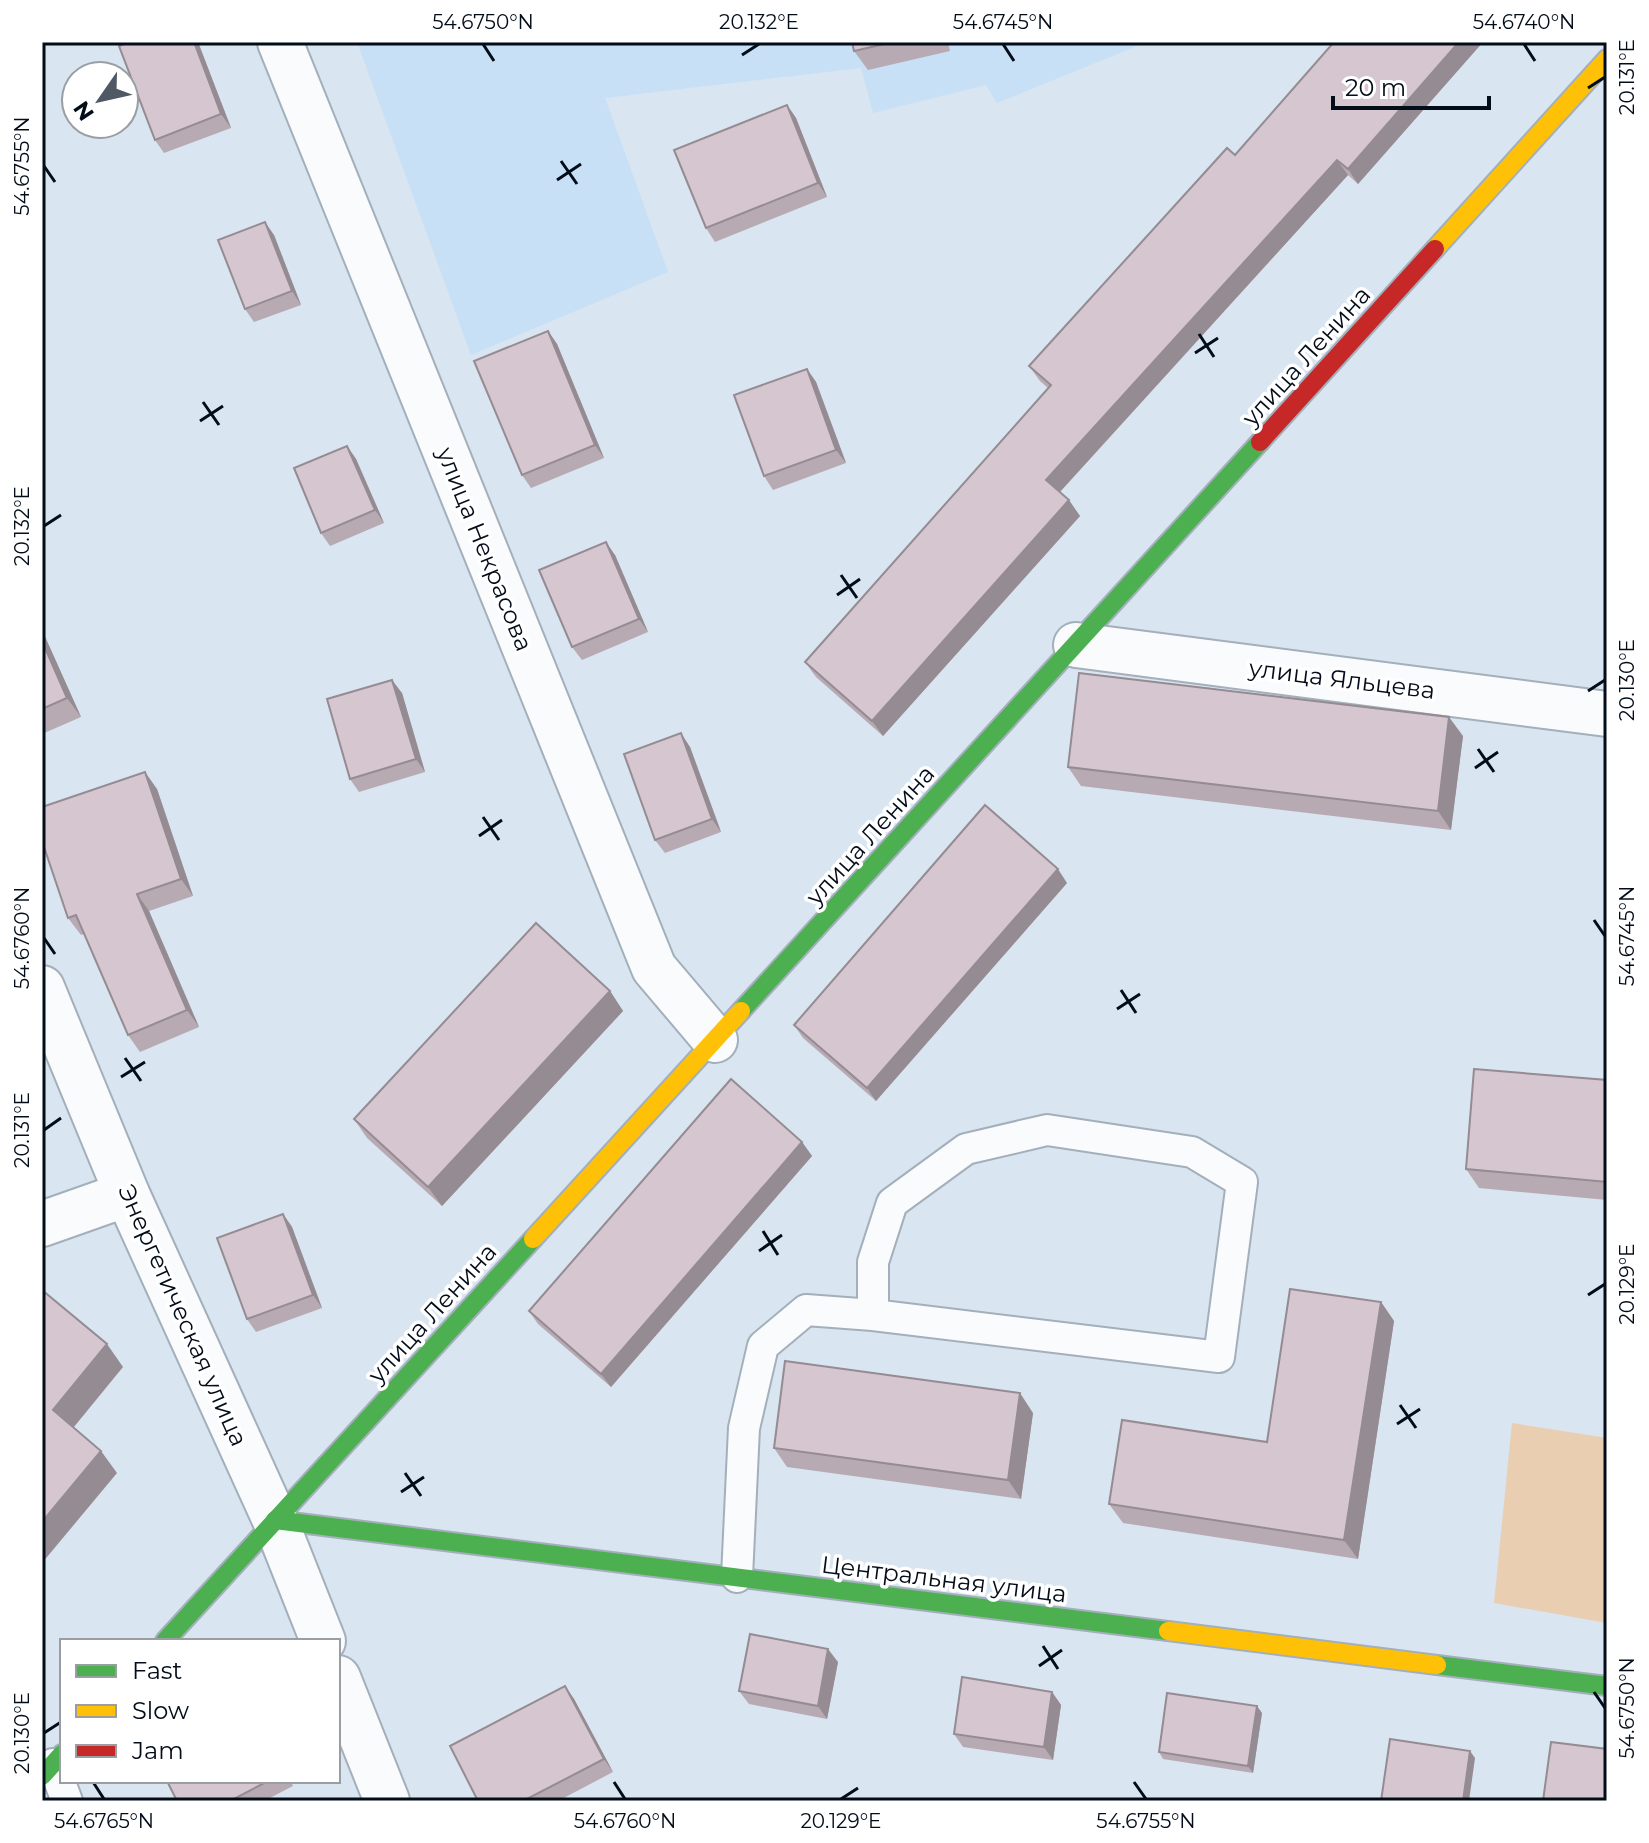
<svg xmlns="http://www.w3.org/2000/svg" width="1649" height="1843" viewBox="0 0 1649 1843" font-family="Montserrat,sans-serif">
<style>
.built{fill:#c7e0f6}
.green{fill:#eaceb1}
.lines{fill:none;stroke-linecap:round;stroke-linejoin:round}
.lane-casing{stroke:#a3afba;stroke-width:34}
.street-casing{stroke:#a3afba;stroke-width:48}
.fast-casing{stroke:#a3afba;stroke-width:22}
.slow-casing{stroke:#a3afba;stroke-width:22}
.jam-casing{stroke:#a3afba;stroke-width:22}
.lane{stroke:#f9fbfd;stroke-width:30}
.street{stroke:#f9fbfd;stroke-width:44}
.fast{stroke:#4caf50;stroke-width:18}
.slow{stroke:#ffc107;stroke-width:18}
.jam{stroke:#c62828;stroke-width:18}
.wall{fill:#b7aab3}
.shaded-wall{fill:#958b92}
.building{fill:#d5c6d0;stroke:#958b92;stroke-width:2}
.ticks{fill:none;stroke:#030d19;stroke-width:3}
.labels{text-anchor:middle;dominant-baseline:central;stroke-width:7;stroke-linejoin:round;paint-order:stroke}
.street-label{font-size:24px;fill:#030d19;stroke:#fff}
.neatline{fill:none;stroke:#030d19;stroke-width:3}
.ticks-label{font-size:20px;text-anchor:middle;fill:#030d19}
</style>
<rect width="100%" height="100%" fill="#d9e5f0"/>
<path class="built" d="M357,42H1147L997,103L986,85L873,113L861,68L605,98L668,272L471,355Z"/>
<path class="green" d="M1512,1423L1607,1438V1623L1494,1603Z"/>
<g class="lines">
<defs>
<g id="lane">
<path d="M737,1577L744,1428L763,1346L806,1310L873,1315L1219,1357L1242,1182L1192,1152L1047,1130L966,1149L892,1203L873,1262V1315"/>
<path d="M53,1764L67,1801"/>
</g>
<g id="street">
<path d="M280,42L654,968L715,1040"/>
<path d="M1076,645L1607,714"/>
<path d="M42,988L127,1194L275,1520L323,1641"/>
<path d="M42,1224L127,1194"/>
<path d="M338,1678L387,1801"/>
</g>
<g id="fast">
<path d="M741,1011L1260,442"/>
<path d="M275,1520L1168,1631"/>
<path d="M165,1641L533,1239"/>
<path d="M1437,1665L1607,1686"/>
<path d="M42,1776L62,1754"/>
</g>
<g id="slow">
<path d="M1435,249L1607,59"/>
<path d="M533,1239L741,1011"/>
<path d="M1168,1631L1437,1665"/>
</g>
<path id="jam" d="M1260,442L1435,249"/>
</defs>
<use href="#lane" class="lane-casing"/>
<use href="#street" class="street-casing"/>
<use href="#fast" class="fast-casing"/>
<use href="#slow" class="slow-casing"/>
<use href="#jam" class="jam-casing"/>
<use href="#lane" class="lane"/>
<use href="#street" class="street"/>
<use href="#fast" class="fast"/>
<use href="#slow" class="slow"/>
<use href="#jam" class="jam"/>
</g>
<g class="wall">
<path d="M198,42L231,128L164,153L155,140Z"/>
<path d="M852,42H948L950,51L868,70L854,51Z"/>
<path d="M1334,42H1483L1358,184L1348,175L1060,492L1080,516L883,736L816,677L805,662L1048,388L1040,381L1029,366L1235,155Z"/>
<path d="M787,105L796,118L827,197L715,242L706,228Z"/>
<path d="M274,235L301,305L254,322L245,309Z"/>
<path d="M548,331L557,344L604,458L531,488L522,475Z"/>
<path d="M807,369L816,382L846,463L773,490L764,476Z"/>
<path d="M347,446L356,459L384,523L330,546L321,533Z"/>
<path d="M615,555L648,632L582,660L572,647Z"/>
<path d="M42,630L81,717L42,734Z"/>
<path d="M402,693L425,772L359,792L350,779Z"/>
<path d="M1463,736L1451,830L1081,786L1068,767Z"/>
<path d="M690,747L721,832L665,853L655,840Z"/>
<path d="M157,789L193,896L149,911L199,1027L140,1052L128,1035L84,934L81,935L68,918Z"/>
<path d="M1067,883L876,1101L803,1038L794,1025Z"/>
<path d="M610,991L623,1011L442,1206L367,1138L354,1119Z"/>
<path d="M1607,1080V1200L1479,1188L1466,1169Z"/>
<path d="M802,1142L812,1156L611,1387L538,1324L529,1311Z"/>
<path d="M283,1214L292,1227L322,1308L256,1332L247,1319Z"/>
<path d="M1381,1302L1394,1321L1358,1559L1123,1523L1109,1504L1267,1442Z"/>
<path d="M1033,1413L1021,1499L787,1467L774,1448Z"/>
<path d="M838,1662L827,1719L749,1704L739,1691Z"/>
<path d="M565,1686L574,1699L613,1772L558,1801H478Z"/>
<path d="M1052,1692L1061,1705L1053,1760L963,1747L954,1734Z"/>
<path d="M1262,1713L1253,1773L1163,1759L1159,1752Z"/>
<path d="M167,1781H291L293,1786L264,1801H177Z"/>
</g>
<g class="shaded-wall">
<path d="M194,42H198L231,128L221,114Z"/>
<path d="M1459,42H1483L1358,184L1348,169Z"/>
<path d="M787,105L796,118L827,197L818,183Z"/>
<path d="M1337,160L1348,175L1057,495L1046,480Z"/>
<path d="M265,222L274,235L301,305L292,291Z"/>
<path d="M548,331L557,344L604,458L595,445Z"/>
<path d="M807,369L816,382L846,463L836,450Z"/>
<path d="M347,446L356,459L384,523L375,510Z"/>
<path d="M1069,500L1080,516L883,736L872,721Z"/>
<path d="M606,542L615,555L648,632L639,619Z"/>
<path d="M42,630L81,717L67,698L42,641Z"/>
<path d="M392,680L402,693L425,772L416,759Z"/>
<path d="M1449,717L1463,736L1451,830L1438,811Z"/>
<path d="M681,733L690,747L721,832L712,819Z"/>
<path d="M145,772L157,789L193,896L181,879Z"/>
<path d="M1058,869L1067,883L876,1101L867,1088Z"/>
<path d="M137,894L149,911L199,1027L187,1010Z"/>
<path d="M610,991L623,1011L442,1206L428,1187Z"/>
<path d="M802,1142L812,1156L611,1387L601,1374Z"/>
<path d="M283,1214L292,1227L322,1308L313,1295Z"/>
<path d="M1381,1302L1394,1321L1358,1559L1344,1540Z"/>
<path d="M107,1344L123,1367L69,1433L53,1410Z"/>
<path d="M1020,1393L1033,1413L1021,1499L1008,1480Z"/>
<path d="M101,1451L117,1473L42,1563V1522Z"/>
<path d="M828,1649L838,1662L827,1719L818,1706Z"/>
<path d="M565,1686L574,1699L613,1772L604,1759Z"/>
<path d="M1052,1692L1061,1705L1053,1760L1044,1747Z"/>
<path d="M1257,1706L1262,1713L1253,1773L1248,1766Z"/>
<path d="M1470,1751L1475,1758L1469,1801H1463Z"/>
</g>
<g class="building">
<path d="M129,42H194L221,114L155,140L119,46Z"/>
<path d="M852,42H893L854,51Z"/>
<path d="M1334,42H1459L1348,169L1337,160L1046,480L1069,500L872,721L805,662L1051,385L1029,366L1227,148L1235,155Z"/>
<path d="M787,105L818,183L706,228L674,150Z"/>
<path d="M265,222L292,291L245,309L218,240Z"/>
<path d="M548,331L595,445L522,475L474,361Z"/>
<path d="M807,369L836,450L764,476L734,395Z"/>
<path d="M347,446L375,510L321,533L294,468Z"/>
<path d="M606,542L639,619L572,647L539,570Z"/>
<path d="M42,641L67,698L42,709Z"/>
<path d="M1079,673L1449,717L1438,811L1068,767Z"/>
<path d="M392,680L416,759L350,779L327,699Z"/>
<path d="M681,733L712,819L655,840L624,754Z"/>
<path d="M145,772L181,879L137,894L187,1010L128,1035L76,915L68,918L42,841V807Z"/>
<path d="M985,805L1058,869L867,1088L794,1025Z"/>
<path d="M536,923L610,991L428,1187L354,1119Z"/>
<path d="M1474,1069L1607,1080V1182L1466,1169Z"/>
<path d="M731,1079L802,1142L601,1374L529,1311Z"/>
<path d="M283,1214L313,1295L247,1319L217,1238Z"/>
<path d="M1290,1289L1381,1302L1344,1540L1109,1504L1122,1420L1267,1442Z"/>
<path d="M42,1290L107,1344L53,1410L101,1451L42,1522Z"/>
<path d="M785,1361L1020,1393L1008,1480L774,1448Z"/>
<path d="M750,1634L828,1649L818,1706L739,1691Z"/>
<path d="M962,1677L1052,1692L1044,1747L954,1734Z"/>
<path d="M565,1686L604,1759L523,1801H478L450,1746Z"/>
<path d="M1167,1693L1257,1706L1248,1766L1159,1752Z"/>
<path d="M1390,1739L1470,1751L1463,1801H1381Z"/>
<path d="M1551,1742L1607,1749V1801H1543Z"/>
<path d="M167,1781H268L230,1801H177Z"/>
</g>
<path class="ticks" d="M483,44L494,61M1003,44L1014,61M1524,44L1535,61M742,55L759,44M1588,88L1605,77M561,161L577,184M44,166L55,182M557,180L581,164M1199,334L1214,357M1195,353L1218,338M203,402L219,425M200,421L223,406M44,526L61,515M841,575L857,598M837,595L860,579M1588,691L1605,680M1478,749L1494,772M1475,768L1498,752M483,817L499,840M479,836L502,820M1594,920L1605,936M44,938L55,954M1121,990L1136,1013M1117,1009L1140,994M125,1058L141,1081M121,1077L145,1062M44,1130L61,1118M763,1231L778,1255M759,1251L782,1235M1588,1295L1605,1284M1400,1405L1416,1428M1397,1424L1420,1409M405,1473L421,1496M401,1492L424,1477M1043,1646L1058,1669M1039,1666L1062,1650M1594,1692L1605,1708M44,1733L61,1722M93,1782L104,1799M614,1782L625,1799M1134,1782L1146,1799M841,1799L858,1788"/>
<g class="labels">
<g class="street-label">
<text transform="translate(1306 356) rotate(-48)">улица Ленина</text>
<text transform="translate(485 549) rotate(68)">улица Некрасова</text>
<text transform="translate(1342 679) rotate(7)">улица Яльцева</text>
<text transform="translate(870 835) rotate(-48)">улица Ленина</text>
<text transform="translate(432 1313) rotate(-48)">улица Ленина</text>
<text transform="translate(183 1315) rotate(66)">Энергетическая улица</text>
<text transform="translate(944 1579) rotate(7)">Центральная улица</text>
</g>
</g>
<rect width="1649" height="1843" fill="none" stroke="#ffffff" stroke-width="88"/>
<rect x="60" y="1639" width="280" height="144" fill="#ffffff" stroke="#9a9ea3" stroke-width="2"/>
<rect x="76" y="1665" width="40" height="12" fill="#4caf50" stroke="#9a9ea3" stroke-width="2"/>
<text x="132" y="1679" font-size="24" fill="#030d19">Fast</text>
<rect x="76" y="1705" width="40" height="12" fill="#ffc107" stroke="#9a9ea3" stroke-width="2"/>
<text x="132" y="1719" font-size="24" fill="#030d19">Slow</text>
<rect x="76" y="1745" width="40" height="12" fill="#c62828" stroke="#9a9ea3" stroke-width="2"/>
<text x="132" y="1759" font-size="24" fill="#030d19">Jam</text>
<g transform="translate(100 100) rotate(236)"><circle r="38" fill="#ffffff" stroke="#9a9ea3" stroke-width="2"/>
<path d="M0-6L14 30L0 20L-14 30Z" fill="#4e5964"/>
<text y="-12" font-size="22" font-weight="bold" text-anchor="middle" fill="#030d19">N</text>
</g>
<path d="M1333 96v12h156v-12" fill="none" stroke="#030d19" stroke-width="4"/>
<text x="1345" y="96" font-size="24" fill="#030d19" stroke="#ffffff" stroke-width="6" paint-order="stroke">20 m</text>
<rect x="44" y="44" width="1561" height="1755" class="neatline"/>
<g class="ticks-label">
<text x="483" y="29">54.6750°N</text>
<text x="759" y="29">20.132°E</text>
<text x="1003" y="29">54.6745°N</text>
<text x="1524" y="29">54.6740°N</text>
<text transform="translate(1627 77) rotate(-90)" y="7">20.131°E</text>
<text transform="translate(22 166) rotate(-90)" y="7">54.6755°N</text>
<text transform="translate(22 526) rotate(-90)" y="7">20.132°E</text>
<text transform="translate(1627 680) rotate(-90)" y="7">20.130°E</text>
<text transform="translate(1627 936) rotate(-90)" y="7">54.6745°N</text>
<text transform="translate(22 938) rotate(-90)" y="7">54.6760°N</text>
<text transform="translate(22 1130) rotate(-90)" y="7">20.131°E</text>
<text transform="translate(1627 1284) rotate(-90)" y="7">20.129°E</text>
<text transform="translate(1627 1708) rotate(-90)" y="7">54.6750°N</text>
<text transform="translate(22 1733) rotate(-90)" y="7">20.130°E</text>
<text x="104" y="1828">54.6765°N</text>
<text x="625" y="1828">54.6760°N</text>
<text x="841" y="1828">20.129°E</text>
<text x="1146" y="1828">54.6755°N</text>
</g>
</svg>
